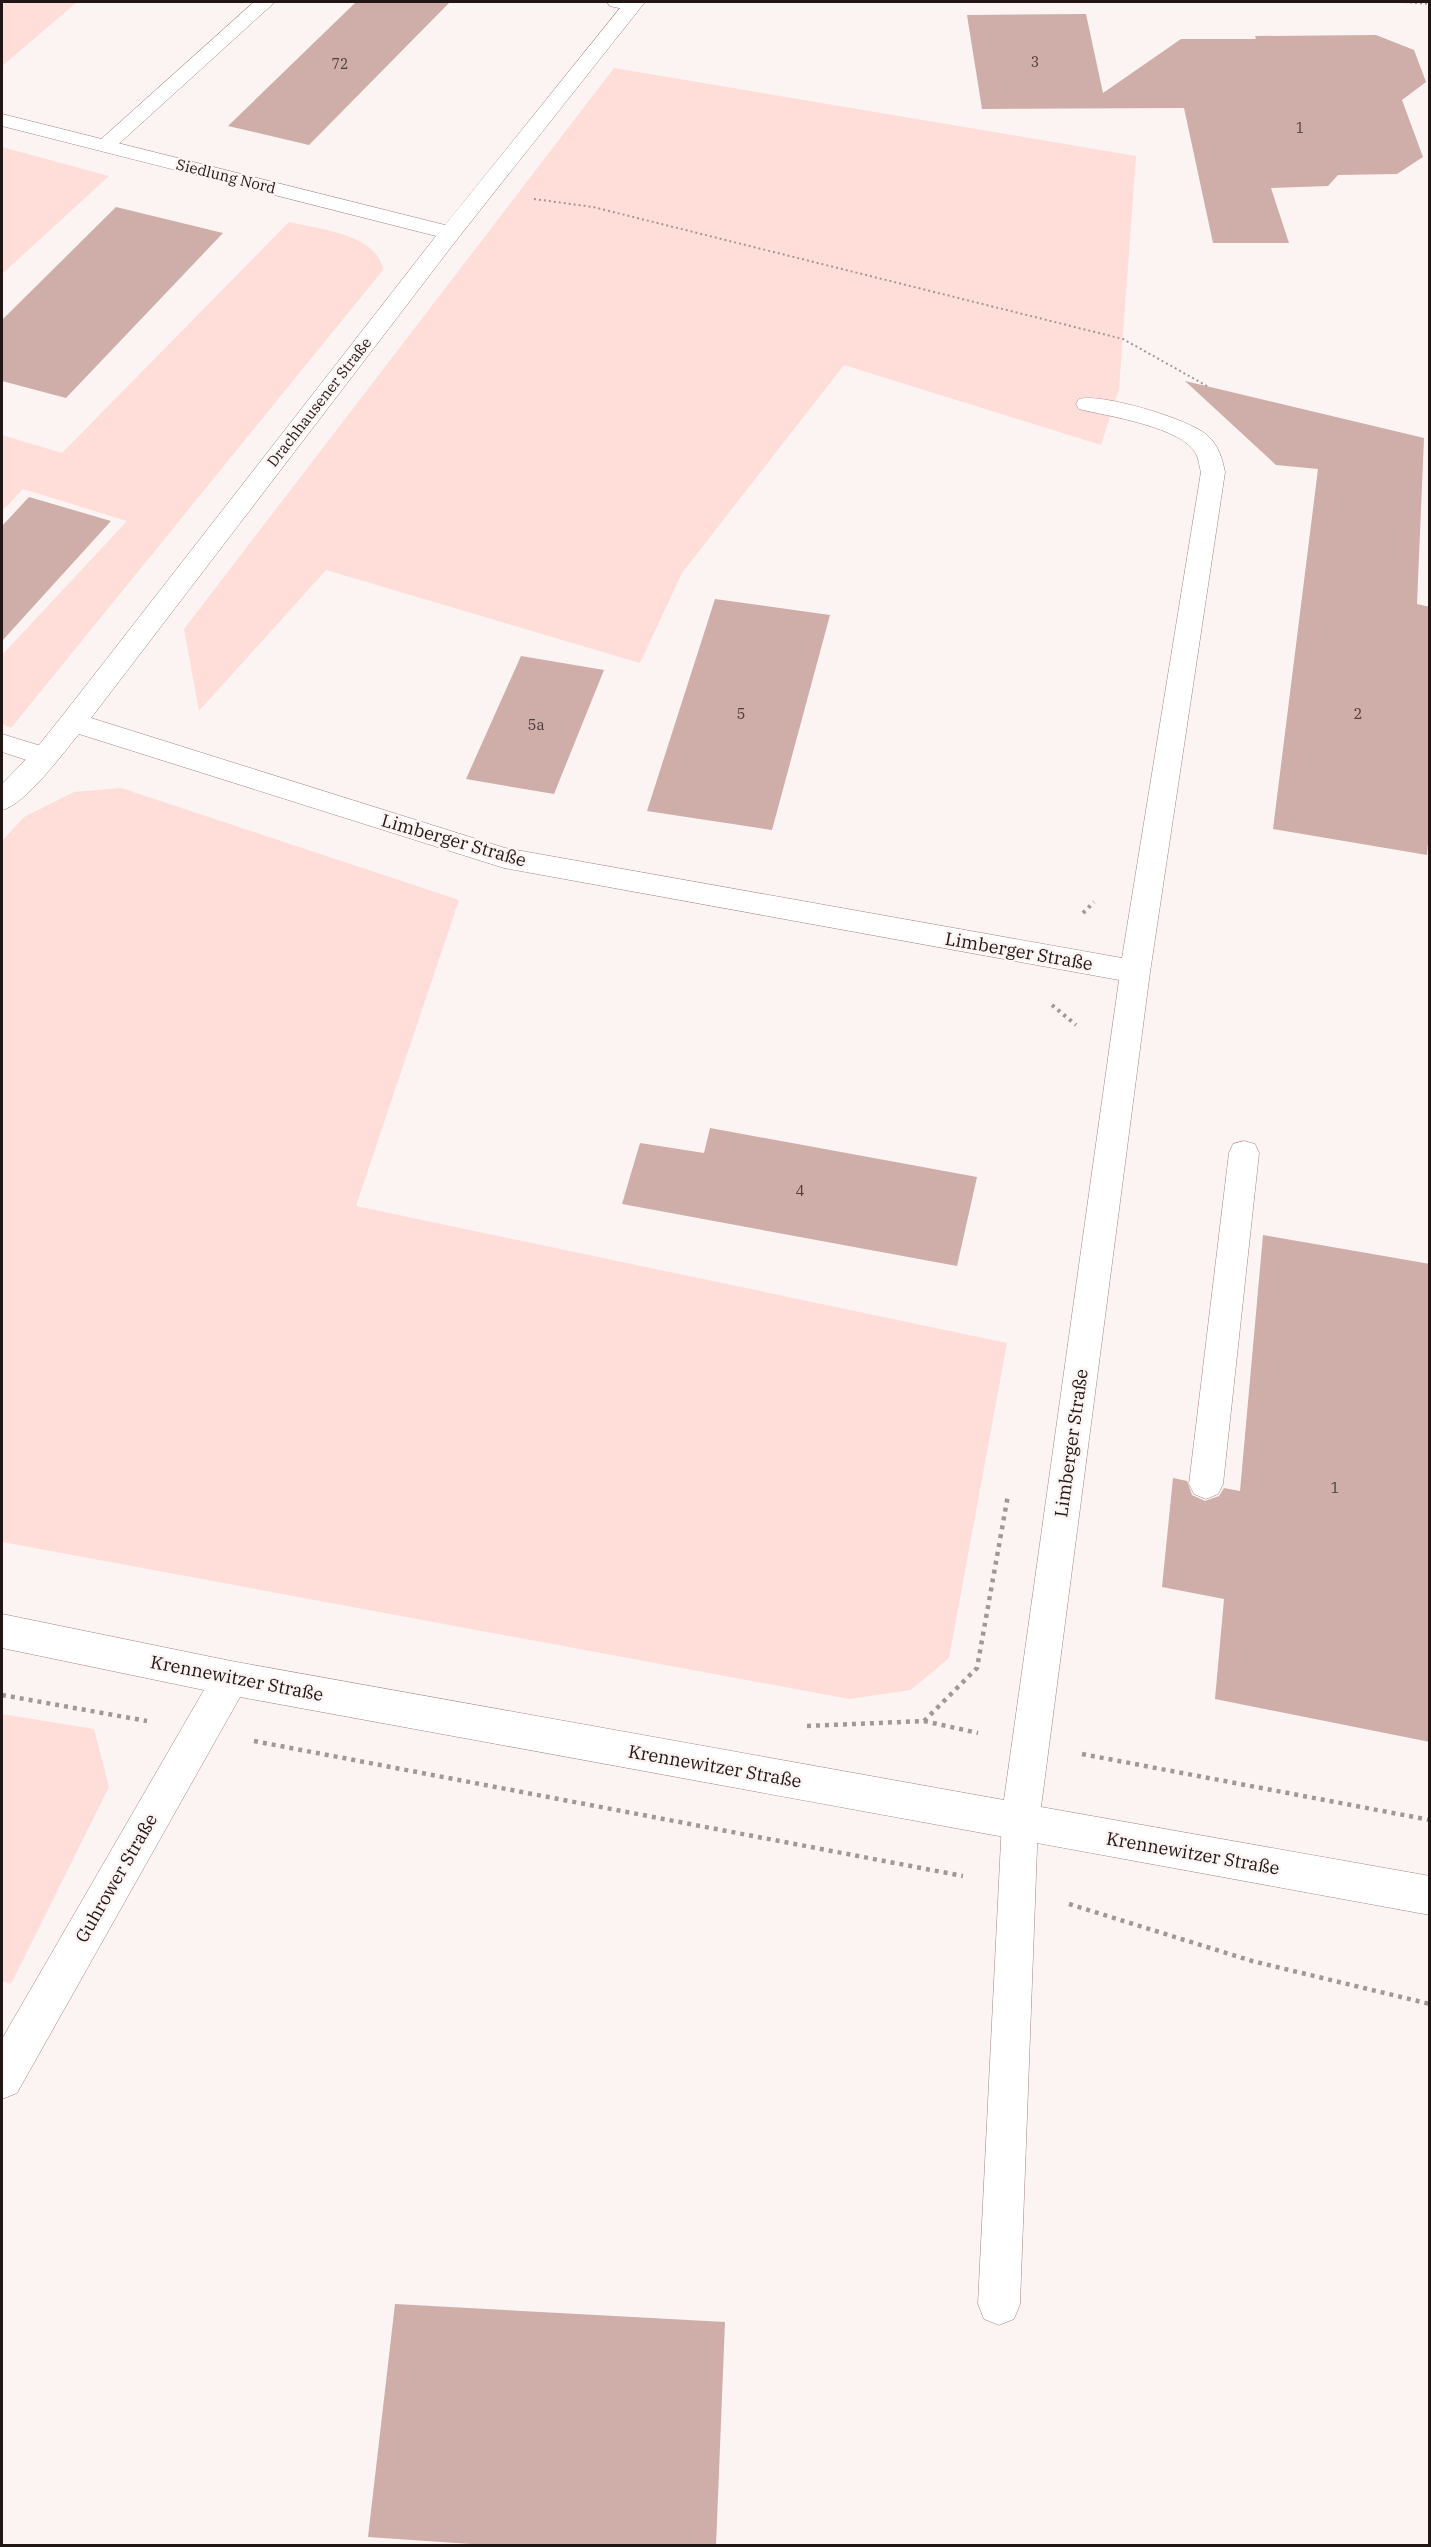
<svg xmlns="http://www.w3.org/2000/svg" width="1431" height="2547" viewBox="0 0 1431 2547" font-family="'IBM Plex Serif',serif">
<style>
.green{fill:#ffddd8}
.building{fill:#cfada8}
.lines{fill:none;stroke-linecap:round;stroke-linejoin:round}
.service-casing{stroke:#a48480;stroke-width:1}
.minor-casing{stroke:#a48480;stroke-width:1}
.path-far2{stroke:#a19896;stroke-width:2;stroke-dasharray:2 3;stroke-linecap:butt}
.path-far1{stroke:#a19896;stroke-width:4;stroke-dasharray:3 4.5;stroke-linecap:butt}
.path{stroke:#a19896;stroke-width:4.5;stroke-dasharray:4 5;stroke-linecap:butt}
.service{fill:#fff;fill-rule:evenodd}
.minor{fill:#fff;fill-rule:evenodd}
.labels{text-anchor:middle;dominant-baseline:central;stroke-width:5;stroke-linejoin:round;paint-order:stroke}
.far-number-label{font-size:14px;fill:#4d3c39}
.far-street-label{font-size:15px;fill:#221614;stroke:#fbf4f3}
.number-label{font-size:15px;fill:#4d3c39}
.street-label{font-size:18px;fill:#221614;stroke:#fbf4f3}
</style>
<rect width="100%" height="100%" fill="#fbf4f3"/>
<g class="green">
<path d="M2,2H77L2,66Z"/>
<path d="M614,68L1136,156L1119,389L1101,445L844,365L682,573L640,663L326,570L199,711L184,629Z"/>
<path d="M2,147L109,176L2,274Z"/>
<path d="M289,222C318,229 378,234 383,270L11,728L2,724V655L127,521L23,489L2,511V435L62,453Z"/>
<path d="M121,788L459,900L356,1206L1007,1343L949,1658L911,1690L849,1699L2,1542V841L24,817L74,792Z"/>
<path d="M2,1714L94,1729L109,1787L11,1984L2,1981Z"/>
</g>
<g class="building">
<path d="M356,2H450L309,145L228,126Z"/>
<path d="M1086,14L1103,93L1181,39H1256L1255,36L1376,35L1414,50L1426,82L1402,100L1423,157L1397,174L1338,175L1328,186L1271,188L1289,243H1213L1184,108L982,109L967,15Z"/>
<path d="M116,207L223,233L66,398L2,381V320Z"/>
<path d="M1185,381L1424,438L1417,604L1430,607V820L1427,855L1273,829L1318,469L1276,465Z"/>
<path d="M29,497L111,521L2,641V526Z"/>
<path d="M715,599L830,615L772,830L647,811Z"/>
<path d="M521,656L604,670L554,794L466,779Z"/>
<path d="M710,1128L977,1177L957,1266L622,1204L640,1143L704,1153Z"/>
<path d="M1263,1235L1430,1264V1742L1215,1699L1224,1599L1162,1587L1173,1478L1187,1481L1192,1495L1205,1501L1219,1496L1224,1488L1240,1491Z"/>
<path d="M395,2304L725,2322L716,2546H500L368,2537Z"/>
</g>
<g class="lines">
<defs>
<g id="service">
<path d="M254,2H275L112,150H98L95,146L98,142Z"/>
<path d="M607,2H639L642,5L639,9L632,11L610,6Z"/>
<path d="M2,734L54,750L58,757L54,764L45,766L2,752Z"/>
<path d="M1244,1141L1255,1144L1259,1153L1223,1484L1218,1494L1206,1499L1194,1494L1189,1484L1229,1153L1233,1144Z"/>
<path d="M1020,1803L1033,1808L1038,1821L1020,2304L1014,2319L999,2325L984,2319L978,2304L1002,1821L1007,1808Z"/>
</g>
<path id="minor" d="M625,2H645L458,238L91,718L505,848L1122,958L1201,472C1199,466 1199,459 1196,454C1183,427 1107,416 1079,409L1076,404L1079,399C1102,393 1189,419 1207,435C1219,446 1222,458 1225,472L1150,972L1041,1807L1430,1876V1915L240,1697L17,2093L2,2099V2039L204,1690L2,1648V1614L231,1661L1004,1800L1119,980L504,868L79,734C63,753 25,805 2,810V784L35,750L63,715L436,236L2,126V114L445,225Z"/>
</defs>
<use href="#service" class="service-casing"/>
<use href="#minor" class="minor-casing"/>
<g class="path-far2">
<path d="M1405,2L1430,4"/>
<path d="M534,199L593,207L1123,339L1207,386"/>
</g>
<g class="path-far1">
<path d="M1083,913L1094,902"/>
<path d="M1052,1005L1076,1025"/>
</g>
<g class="path">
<path d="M2,1695L147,1721"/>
<path d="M924,1721L978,1733"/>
<path d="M807,1726L924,1721L977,1668L1008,1495"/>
<path d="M254,1741L963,1876"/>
<path d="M1082,1754L1430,1820"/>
<path d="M1069,1904L1252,1961L1430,2004"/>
</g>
<use href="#service" class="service"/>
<use href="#minor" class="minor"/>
</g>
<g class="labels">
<g class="far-number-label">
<text x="1035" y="62">3</text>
<text x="340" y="64">72</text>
<text x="1300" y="128">1</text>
</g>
<g class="far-street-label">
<text transform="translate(226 176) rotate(14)">Siedlung Nord</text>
<text transform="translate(319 402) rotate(-52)">Drachhausener Straße</text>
</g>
<g class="number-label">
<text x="741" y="713">5</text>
<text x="1358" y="713">2</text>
<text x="536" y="724">5a</text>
<text x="800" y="1190">4</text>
<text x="1335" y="1487">1</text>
</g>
<g class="street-label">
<text transform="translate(454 840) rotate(16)">Limberger Straße</text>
<text transform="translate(1019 951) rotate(10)">Limberger Straße</text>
<text transform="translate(1071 1443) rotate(-82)">Limberger Straße</text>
<text transform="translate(237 1678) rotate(11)">Krennewitzer Straße</text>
<text transform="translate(715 1766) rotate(10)">Krennewitzer Straße</text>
<text transform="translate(1193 1853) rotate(10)">Krennewitzer Straße</text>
<text transform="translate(116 1878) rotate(-60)">Guhrower Straße</text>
</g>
</g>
<rect width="1431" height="2547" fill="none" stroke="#221614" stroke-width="6"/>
</svg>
